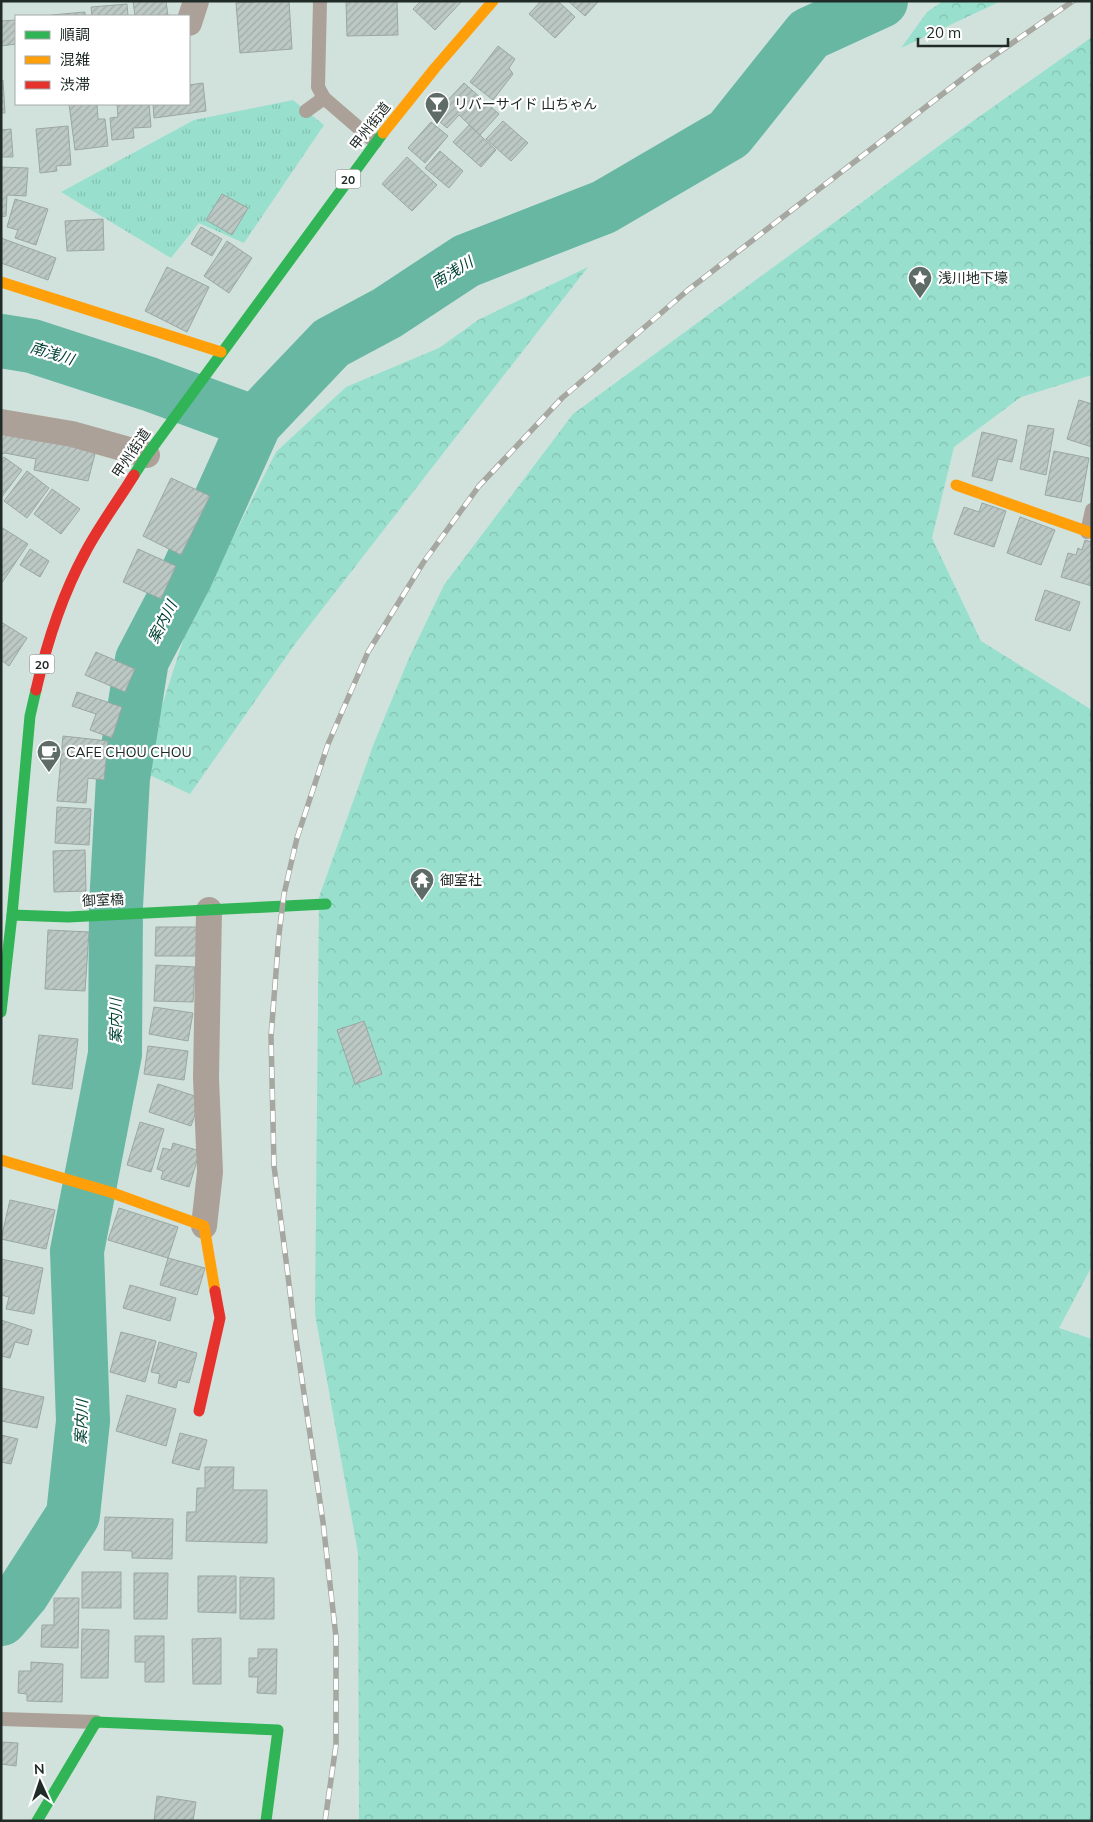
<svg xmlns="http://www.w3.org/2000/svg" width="1093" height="1822" viewBox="0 0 1093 1822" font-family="Mulish,'Noto Sans JP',sans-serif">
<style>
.forest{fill:url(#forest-crowns)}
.park{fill:url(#park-tufts)}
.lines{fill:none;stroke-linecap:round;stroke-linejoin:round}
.river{stroke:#67b7a3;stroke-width:54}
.building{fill:url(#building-hatch);stroke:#9aa7a2}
.lane{stroke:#aca198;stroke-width:14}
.street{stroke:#aca198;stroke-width:26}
.fast{stroke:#30b455;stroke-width:11}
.slow{stroke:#ff9f0a;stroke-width:11}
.jam{stroke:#e5322d;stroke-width:11}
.rail-casing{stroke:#a5a7a0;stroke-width:5.5}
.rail{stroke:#fff;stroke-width:4;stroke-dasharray:11;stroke-linecap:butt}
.labels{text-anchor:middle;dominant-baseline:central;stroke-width:4.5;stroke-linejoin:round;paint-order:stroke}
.shield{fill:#fff;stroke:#636b68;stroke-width:1}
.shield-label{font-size:12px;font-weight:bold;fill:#202b28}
.poi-label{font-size:14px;fill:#202b28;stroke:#fff;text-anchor:start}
.street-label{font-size:14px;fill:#202b28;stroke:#fff}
.water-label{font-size:15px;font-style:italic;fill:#024335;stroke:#fff}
</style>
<defs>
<pattern id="forest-crowns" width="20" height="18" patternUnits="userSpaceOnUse" patternTransform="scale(1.25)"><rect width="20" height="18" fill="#98e0cd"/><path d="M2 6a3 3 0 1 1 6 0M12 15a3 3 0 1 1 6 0" fill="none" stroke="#83c0b0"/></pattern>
<pattern id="park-tufts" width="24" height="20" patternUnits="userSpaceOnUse" patternTransform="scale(1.25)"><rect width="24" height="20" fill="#98e0cd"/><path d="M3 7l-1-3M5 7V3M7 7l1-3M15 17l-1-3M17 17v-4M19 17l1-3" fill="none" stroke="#83c0b0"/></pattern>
<pattern id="building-hatch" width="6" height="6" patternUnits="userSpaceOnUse" patternTransform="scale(1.25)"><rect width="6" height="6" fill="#bcc8c4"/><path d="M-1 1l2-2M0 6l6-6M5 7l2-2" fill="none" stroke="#a1aca8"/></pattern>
</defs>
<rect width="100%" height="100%" fill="#d1e2dc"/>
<g class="forest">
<path d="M943,1H1001L901,48L927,12Z"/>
<path d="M1092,37V375L1021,397L954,447L932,538L981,641L1092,710V1266L1059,1328L1092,1339V1821H359L358,1553L315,1314L319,897L374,743L409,658L444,585L573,414L966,126Z"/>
<path d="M588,267L295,644L190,794L141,771L186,631L276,452L346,387L439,348L478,320Z"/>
</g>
<path class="park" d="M293,100L324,125L244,243L199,223L171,258L61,192L194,120Z"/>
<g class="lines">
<g class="river">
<path d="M1,341L32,346L149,384L255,423"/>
<path d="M1,1619L22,1594L73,1515L83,1421L77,1251L115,1054L116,906L123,778L142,660L186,576L255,423L331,343L387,313L466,261L604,207L729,134L809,34L881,1"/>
</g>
</g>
<g class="building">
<path d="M133,1H166L168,16H135Z"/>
<path d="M265,1H289L292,49L240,53L236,3Z"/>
<path d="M346,1H397L398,35L347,36Z"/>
<path d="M421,1H462L435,30L413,9Z"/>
<path d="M541,1H558L575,17L555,38L529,14Z"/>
<path d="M568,1H599L585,16Z"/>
<path d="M127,4L128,16H92L91,7Z"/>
<path d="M85,12V16H51V15Z"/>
<path d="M16,20V44L1,46V21Z"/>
<path d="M498,46L515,59L509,68L513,74L493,100L470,82Z"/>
<path d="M1,80H3L5,113H1Z"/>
<path d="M203,83L206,111L154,118L153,104H189V85Z"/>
<path d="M464,83L499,114L480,135L459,115L447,128L433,116Z"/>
<path d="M69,104H97L98,119H105L108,146L75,150Z"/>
<path d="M117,104H149L151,127L133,128L134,138L112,140L110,118L118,117Z"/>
<path d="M503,121L528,143L511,161L486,139Z"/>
<path d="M431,122L448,136L425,163L408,148Z"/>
<path d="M469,125L496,150L481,167L453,142Z"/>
<path d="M68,126L71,165L56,166L57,171L40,173L36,129Z"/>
<path d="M11,129L13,157H1V130Z"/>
<path d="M440,151L463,171L449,188L425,168Z"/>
<path d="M407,157L437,185L412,211L382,184Z"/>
<path d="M1,167L28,168L26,196L7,195L6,216L1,217Z"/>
<path d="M222,194L248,208L232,235L206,220Z"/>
<path d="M15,199L48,209L36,245L15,238L18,230L7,227Z"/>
<path d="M103,219L104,250L67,251L65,221Z"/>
<path d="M201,227L222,239L212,256L191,244Z"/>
<path d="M1,238L56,258L48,280L1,263Z"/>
<path d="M227,241L252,258L229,293L204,276Z"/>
<path d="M167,267L209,287L187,332L145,311Z"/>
<path d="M1079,400L1092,404V447L1067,439Z"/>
<path d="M1028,425L1054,429L1046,475L1020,469Z"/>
<path d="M1,430L97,446L88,481L34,470L36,459L5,453L1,454Z"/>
<path d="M982,432L1017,440L1012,462L998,459L992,481L972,476Z"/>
<path d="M1054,451L1089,458L1081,502L1045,495Z"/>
<path d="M4,457L22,470L1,498V460Z"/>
<path d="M27,471L49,488L27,518L4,501Z"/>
<path d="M171,478L210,496L181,555L143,536Z"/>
<path d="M52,489L80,509L61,534L34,514Z"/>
<path d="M982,503L1006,511L994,547L954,534L964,507L979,512Z"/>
<path d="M1020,517L1055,530L1041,565L1007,553Z"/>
<path d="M1,527L28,544L1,584Z"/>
<path d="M1085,540L1092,542V586L1061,577L1068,553L1076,555L1078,548L1082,550Z"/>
<path d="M30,549L49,561L40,577L20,565Z"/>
<path d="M138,549L176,566L161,599L123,582Z"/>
<path d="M1045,590L1080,602L1070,631L1035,620Z"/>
<path d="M1,622L27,638L9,666L1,660Z"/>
<path d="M96,652L135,669L125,692L85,675Z"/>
<path d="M77,692L122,707L112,738L90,730L96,714L72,706Z"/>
<path d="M63,736L108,741L104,780L88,778L86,803L57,801Z"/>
<path d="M57,807L91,809L89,845L55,843Z"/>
<path d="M85,850L86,891L54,892L53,851Z"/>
<path d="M156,927H201L200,956H155Z"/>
<path d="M48,930L89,932L85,991L45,989Z"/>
<path d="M156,965L195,967L193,1002L154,1001Z"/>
<path d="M154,1007L193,1013L188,1041L149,1034Z"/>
<path d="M364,1021L382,1074L355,1084L337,1030Z"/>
<path d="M39,1035L78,1039L72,1089L32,1084Z"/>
<path d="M148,1046L188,1051L184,1080L144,1074Z"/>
<path d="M158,1084L201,1098L191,1126L149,1112Z"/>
<path d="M140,1122L164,1129L151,1172L127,1165Z"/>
<path d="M173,1143L200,1151L189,1187L161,1179L163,1171L157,1169L163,1148L171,1150Z"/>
<path d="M10,1200L55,1210L46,1249L1,1239Z"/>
<path d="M119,1208L178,1227L168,1258L108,1240Z"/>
<path d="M168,1258L205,1268L197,1295L160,1285Z"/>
<path d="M1,1259L43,1268L34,1314L6,1309L9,1297L1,1295Z"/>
<path d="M130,1285L176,1298L170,1321L123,1308Z"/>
<path d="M1,1320L32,1330L28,1345L15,1342L10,1358L1,1356Z"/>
<path d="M121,1332L156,1341L145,1382L110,1372Z"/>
<path d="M159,1342L197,1353L189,1383L178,1380L176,1388L158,1383L160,1374L151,1372Z"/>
<path d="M1,1388L44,1397L37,1428L1,1421Z"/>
<path d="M127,1395L176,1409L166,1446L116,1431Z"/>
<path d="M180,1433L207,1440L199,1470L172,1463Z"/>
<path d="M1,1435L18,1439L11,1464L1,1462Z"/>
<path d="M205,1467H234L233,1490H267V1543L186,1541L187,1512H196L197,1488H205Z"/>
<path d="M105,1517L173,1519L172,1559L132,1558V1551L104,1550Z"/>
<rect x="82" y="1572" width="39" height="36"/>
<path d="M134,1573H168L167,1619H134Z"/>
<path d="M198,1576H236V1613L198,1612Z"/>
<path d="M240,1577L274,1578V1619H240Z"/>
<path d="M54,1598H79L78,1648L41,1647L42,1625H54Z"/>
<path d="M82,1629L109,1630L108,1678H81Z"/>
<path d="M135,1636H164V1682H145V1662H135Z"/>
<path d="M221,1638V1684H193L192,1639Z"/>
<path d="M258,1649H277L276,1694L257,1693L258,1677H249V1658H258Z"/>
<path d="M31,1662L63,1664L62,1702L27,1701V1694L18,1693L19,1671H31Z"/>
<path d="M1,1742L18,1743L16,1766L1,1764Z"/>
<path d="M157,1796L196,1802L193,1821H154Z"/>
</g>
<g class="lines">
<g class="lane">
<path d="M320,1L318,87L324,98L375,142"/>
<path d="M306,111L324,98"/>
<path d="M1087,532L1092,510"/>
<path d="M1,1719L96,1722"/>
</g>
<g class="street">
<path d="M189,23L196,1"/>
<path d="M1,422L72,434L147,455"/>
<path d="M204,1226L210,1172L206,1078L209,910"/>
</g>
<g class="fast">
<path d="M134,475L147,455L383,133"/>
<path d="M12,915L68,917L326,904"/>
<path d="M1,1012L12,915L30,716L36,690"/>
<path d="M37,1821L96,1722L278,1730L266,1821"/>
</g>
<g class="slow">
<path d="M383,133L435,68L493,1"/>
<path d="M1,282L221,352"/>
<path d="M956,485L1092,533"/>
<path d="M1,1160L110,1192L204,1226L215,1291"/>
</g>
<g class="jam">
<path d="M36,690C47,642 61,597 85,553C99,526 118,501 134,475"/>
<path d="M199,1411L220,1318L215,1291"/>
</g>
<defs>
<path id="rail" d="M325,1821L336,1745V1637L323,1522L296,1339L274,1166L271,1036L279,934L284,894L297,838L328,744L368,652L423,563L479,486L562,398L688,290L979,66L1073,1"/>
</defs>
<use href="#rail" class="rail-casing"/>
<use href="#rail" class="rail"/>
</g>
<defs>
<symbol id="bar-pin" viewBox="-11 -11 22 30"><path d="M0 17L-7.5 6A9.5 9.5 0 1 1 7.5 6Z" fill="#5e6b67" stroke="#fff"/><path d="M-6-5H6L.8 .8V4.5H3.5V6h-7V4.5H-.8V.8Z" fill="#fff"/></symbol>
<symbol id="sight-pin" viewBox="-11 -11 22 30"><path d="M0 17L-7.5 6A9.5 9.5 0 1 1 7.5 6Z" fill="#5e6b67" stroke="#fff"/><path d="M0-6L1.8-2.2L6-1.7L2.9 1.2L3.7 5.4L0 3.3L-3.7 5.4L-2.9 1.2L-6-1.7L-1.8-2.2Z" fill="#fff"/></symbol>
<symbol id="cafe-pin" viewBox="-11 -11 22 30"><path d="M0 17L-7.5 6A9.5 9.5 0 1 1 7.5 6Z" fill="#5e6b67" stroke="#fff"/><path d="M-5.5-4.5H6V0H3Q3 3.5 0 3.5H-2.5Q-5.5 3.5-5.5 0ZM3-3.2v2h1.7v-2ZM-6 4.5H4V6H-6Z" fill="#fff"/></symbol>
<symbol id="temple-pin" viewBox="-11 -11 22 30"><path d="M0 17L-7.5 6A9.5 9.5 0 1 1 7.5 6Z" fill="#5e6b67" stroke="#fff"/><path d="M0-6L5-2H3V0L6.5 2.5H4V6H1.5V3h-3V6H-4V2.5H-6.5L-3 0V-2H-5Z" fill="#fff"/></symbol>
</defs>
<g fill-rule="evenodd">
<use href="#bar-pin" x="423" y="90" width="28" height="38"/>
<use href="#sight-pin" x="906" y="264" width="28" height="38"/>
<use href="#cafe-pin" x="35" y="738" width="28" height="38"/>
<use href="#temple-pin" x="408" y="866" width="28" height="38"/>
</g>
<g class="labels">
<g class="shield">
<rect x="335.5" y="169.5" width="25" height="19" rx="4"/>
<rect x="29.5" y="654.5" width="25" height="19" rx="4"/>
</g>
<g class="shield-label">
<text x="348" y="179">20</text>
<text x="42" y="664">20</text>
</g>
<g class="poi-label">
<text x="454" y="104">リバーサイド 山ちゃん</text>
<text x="938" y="278">浅川地下壕</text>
<text x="66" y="752">CAFE CHOU CHOU</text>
<text x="440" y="880">御室社</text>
</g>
<g class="street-label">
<text transform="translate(370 126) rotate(-52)">甲州街道</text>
<text transform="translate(131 453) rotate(-56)">甲州街道</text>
<text transform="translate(103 900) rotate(-3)">御室橋</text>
</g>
<g class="water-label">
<text transform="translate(452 272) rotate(-31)">南浅川</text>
<text transform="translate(52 353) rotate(17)">南浅川</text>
<text transform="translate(162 622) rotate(-63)">案内川</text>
<text transform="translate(115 1021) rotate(-90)">案内川</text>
<text transform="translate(81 1422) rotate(-88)">案内川</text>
</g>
</g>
<rect width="1093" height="1822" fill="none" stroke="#202b28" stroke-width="5"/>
<rect x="15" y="15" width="175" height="90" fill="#ffffff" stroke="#a6aaa9"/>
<rect x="25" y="31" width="25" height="8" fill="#30b455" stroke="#a6aaa9"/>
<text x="60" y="40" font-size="15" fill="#202b28">順調</text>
<rect x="25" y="56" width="25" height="8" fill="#ff9f0a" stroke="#a6aaa9"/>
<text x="60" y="65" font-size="15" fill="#202b28">混雑</text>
<rect x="25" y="81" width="25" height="8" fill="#e5322d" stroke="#a6aaa9"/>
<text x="60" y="90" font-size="15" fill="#202b28">渋滞</text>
<g transform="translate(40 1782) rotate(357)" stroke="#ffffff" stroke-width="4" paint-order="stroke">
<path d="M0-4L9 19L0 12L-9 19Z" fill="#202b28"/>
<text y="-8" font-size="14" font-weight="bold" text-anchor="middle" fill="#202b28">N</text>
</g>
<path d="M918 38v8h90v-8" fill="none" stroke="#202b28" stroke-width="2.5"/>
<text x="926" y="38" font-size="15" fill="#202b28" stroke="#ffffff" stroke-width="4" paint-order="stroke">20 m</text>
</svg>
